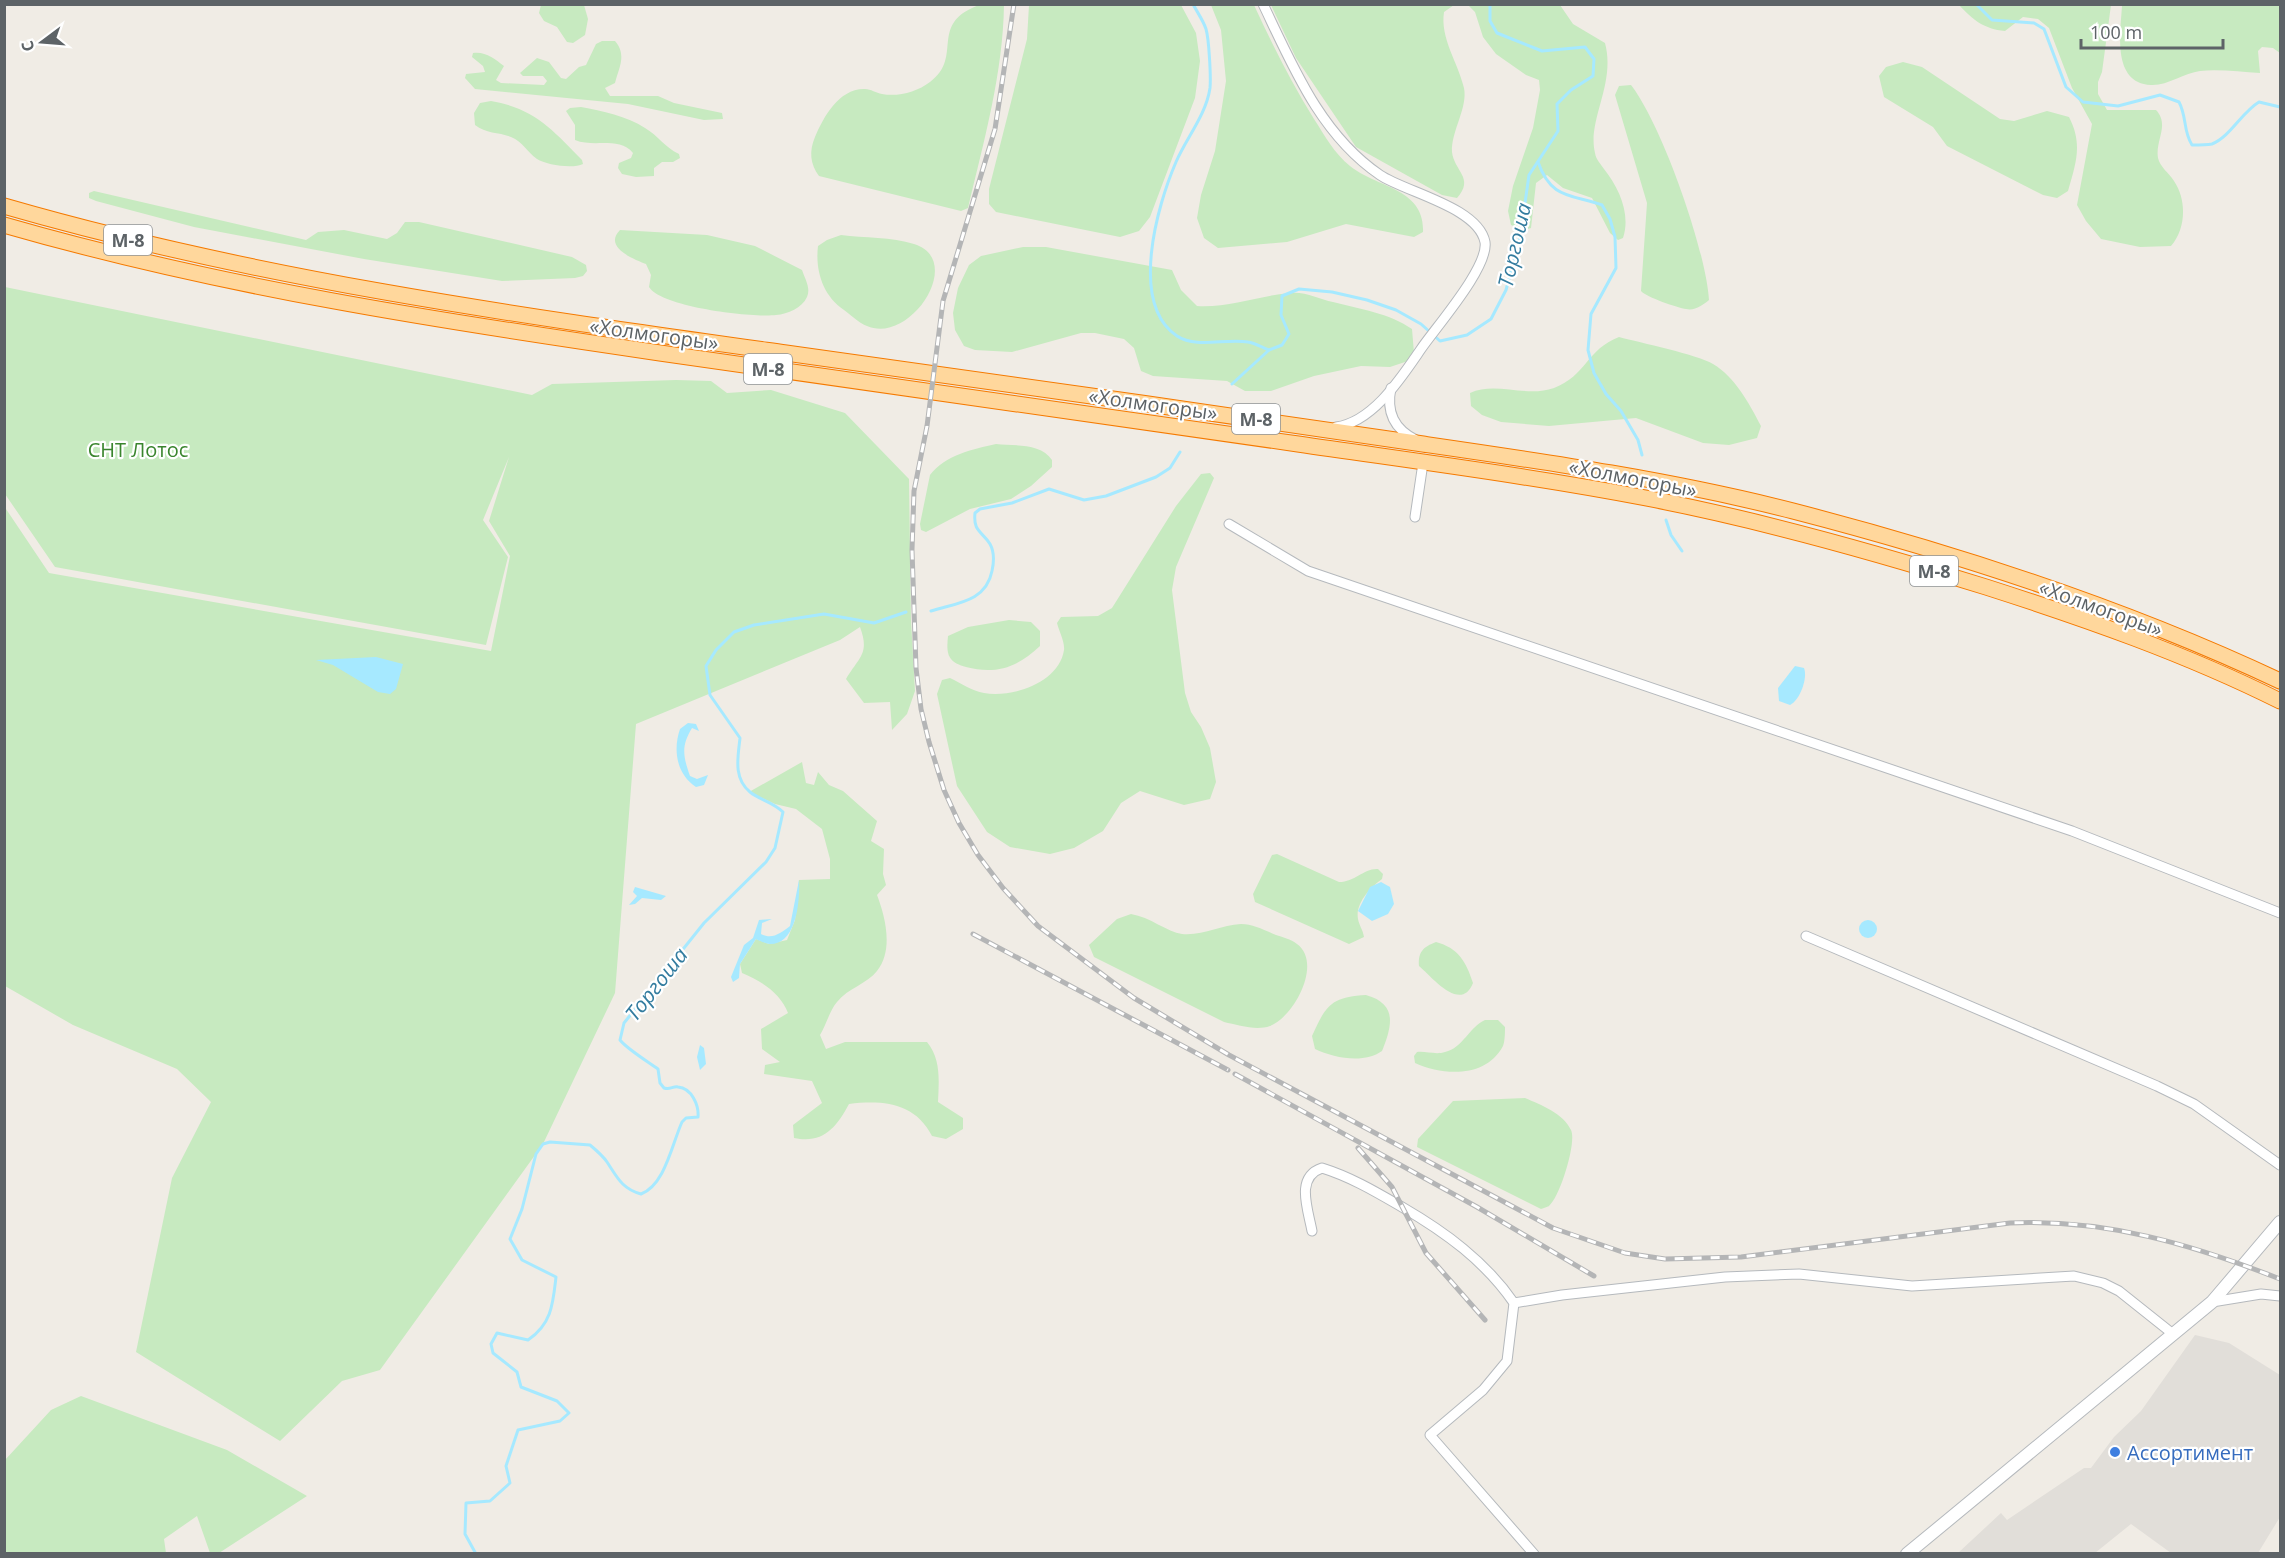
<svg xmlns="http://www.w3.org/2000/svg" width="2285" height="1558" viewBox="0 0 2285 1558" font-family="'Open Sans',sans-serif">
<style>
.industrial{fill:#e1ded9}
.green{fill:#c7eac0}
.water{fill:#a6e9ff}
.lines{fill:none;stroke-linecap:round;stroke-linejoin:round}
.stream{stroke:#a6e9ff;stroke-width:3}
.minor-casing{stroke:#b5b9bd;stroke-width:11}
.tertiary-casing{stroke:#b5b9bd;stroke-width:14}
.trunk-casing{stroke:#f57a00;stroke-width:17}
.minor{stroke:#fff;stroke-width:9}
.tertiary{stroke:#fff;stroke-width:12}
.trunk{stroke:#ffd79c;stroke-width:15}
.rail-casing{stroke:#b4b5b6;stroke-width:5}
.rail{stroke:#fff;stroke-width:3;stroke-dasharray:9;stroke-linecap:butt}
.shop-dot{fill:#3f7fe0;stroke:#fff;stroke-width:2}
.labels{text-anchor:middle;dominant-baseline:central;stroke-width:4.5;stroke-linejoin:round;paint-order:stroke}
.shield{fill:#fff;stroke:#8e9295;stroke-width:1.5}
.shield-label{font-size:18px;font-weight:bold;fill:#5d6367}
.street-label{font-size:20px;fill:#5d6367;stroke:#fff}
.park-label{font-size:20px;fill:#3a852e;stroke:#fff}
.shop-label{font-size:20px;fill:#366cbe;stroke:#fff;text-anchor:start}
.water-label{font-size:21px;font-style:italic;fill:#337c9f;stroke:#fff}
</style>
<rect width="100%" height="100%" fill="#f0ece5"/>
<path class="industrial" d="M2195,1335L2229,1343L2280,1375V1517L2258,1553H2171L2131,1524L2095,1553H1958L2001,1513L2007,1520L2084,1468H2091L2114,1437L2141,1411Z"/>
<g class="green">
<path d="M982,4L1004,5C1003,73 984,141 968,208L961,211L819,176C810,164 809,151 815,137C823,118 839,88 865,89C871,89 876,93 882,94C898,97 917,92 930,82C965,56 926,23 982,4Z"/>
<path d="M541,5H584L588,19L585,35L573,43L567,42L557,27L544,21L539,13Z"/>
<path d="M1029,5H1181L1196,33L1200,61L1195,98L1150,217L1139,231L1120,237L996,212L989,204V189L1027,39Z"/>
<path d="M1254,5C1272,44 1291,82 1314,119C1325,136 1334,153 1350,166C1377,188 1425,188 1423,232L1414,237L1346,224L1287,242L1218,248L1204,238L1197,218L1201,195L1215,151L1226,81L1221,30L1211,5Z"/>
<path d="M1271,5H1454L1444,12C1440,39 1458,62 1464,88C1468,108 1451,131 1452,152C1454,171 1475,178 1457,198L1442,195L1356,147L1296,58Z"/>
<path d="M1468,5H1560L1573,24L1605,43C1616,84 1587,120 1595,153C1596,160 1601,164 1604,169C1619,188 1631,214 1623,238L1618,240L1610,233L1592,198L1563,188L1547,175L1536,183L1531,228L1524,230L1511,225L1508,211L1513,186L1533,128L1540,90L1539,80L1526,75L1496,54L1483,37L1475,12Z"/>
<path d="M1959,5H2111L2102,72L2098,82V94L2107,110H2156C2170,125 2155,140 2158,158C2160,167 2169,173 2174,181C2187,200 2186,229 2171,246L2140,247L2101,239L2086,221L2077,205L2092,124L2072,88L2049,28L2038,19L2023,17L2005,31C1984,29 1973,20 1959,5Z"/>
<path d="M2122,5H2280V53L2273,48L2262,47L2258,51L2260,73C2241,72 2219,69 2200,71C2184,73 2167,86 2151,85C2111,83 2121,30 2122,5Z"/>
<path d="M602,41H615C627,55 619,67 615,83L605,88L610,96H658L674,103L722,113L723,119L704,120L628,104L475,89L465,78L466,74L485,72L483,66L472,57L473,53C485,51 495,59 504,66L496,80L501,83L544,85L547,81L543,76H523L520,73L537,58L549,62L561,78L566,79L579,67L586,65L596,44Z"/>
<path d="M1903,62L1922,67L2000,119L2014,121L2047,111L2069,117C2083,144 2076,163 2068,191L2057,198L2043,195L1947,146L1933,127L1884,97L1879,76L1886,67Z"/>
<path d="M1631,85C1662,125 1706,250 1709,300C1703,305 1695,311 1686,309C1678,308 1646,297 1641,291L1647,203L1615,95L1619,86Z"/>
<path d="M491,101C534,108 553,130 582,160L583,164C573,169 546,165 537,159C527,152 523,142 511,137C499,132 486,134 475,125L474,113L480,103Z"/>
<path d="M581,107C602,111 627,116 645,128C659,136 664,147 679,154L680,158L673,162H662L654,168V176L636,177L622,174L618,168L619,163L631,158L633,153C619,136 593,148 575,140V125L566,111L570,108Z"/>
<path d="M94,191L306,240L318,232L344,230L387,239L397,233L405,222H419L572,257L586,265L587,271L583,276L575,278L502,281L364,259L194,227L96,201L89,198V193Z"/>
<path d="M620,230L707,235L755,246L802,270C805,279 811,288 807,297C802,308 788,314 776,315C752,318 661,307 649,287L651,275L646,264C633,259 603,247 620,230Z"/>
<path d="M841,235C864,238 892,237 914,244C966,260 910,345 867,326C859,323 851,315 844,310C823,296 815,271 818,246L827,240Z"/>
<path d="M1023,247H1046L1172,270L1181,290L1197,306C1227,308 1258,296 1289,293C1305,291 1319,299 1333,302C1360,309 1389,313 1412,329L1414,353L1408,361L1390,367L1361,366L1314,376L1271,391H1245L1227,381L1153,376L1141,371L1134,348L1124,339L1095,333H1081L1012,352L975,350L964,346L955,330L953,313L958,288L969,265L981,256Z"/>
<path d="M5,287L532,395L552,384L676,380L711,381L727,393L771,390L845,413L909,479L911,620L915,691L907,714L892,730L890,702L864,703L846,679C859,657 870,654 860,627L840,640L636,724L615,993L543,1144L380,1370L342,1381L280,1441L136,1352L172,1178L211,1102L177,1069L73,1025L5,986L4,506L49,573L491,651L510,556L489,521L509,457L483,520L508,557L486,645L55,567L5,494Z"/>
<path d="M1619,337C1641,343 1696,354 1713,364C1735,377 1749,403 1761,426L1757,438L1729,445L1703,443L1636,418L1549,426L1501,422L1482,415L1471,406L1470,393C1496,381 1526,398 1554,388C1586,376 1587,349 1619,337Z"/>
<path d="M996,444C1015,446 1041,443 1052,460V467L1031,486L1011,499L970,509L926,532L921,530L920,524L930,475C945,455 973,449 996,444Z"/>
<path d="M1210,473L1214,478L1176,567L1172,590L1185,693L1191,712L1201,727L1210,748L1216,782L1210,799L1184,805L1140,791L1121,803L1103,831L1074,848L1050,854L1010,847L987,832L957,786L937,694L942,680L950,678C961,683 972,691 984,693C1012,698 1059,683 1064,650C1065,642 1059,631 1057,623L1061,617L1098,616L1112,608L1176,506L1201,474Z"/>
<path d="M1009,620L1031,622L1040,631V646C1018,667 996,675 966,667C948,662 946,655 948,636L968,627Z"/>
<path d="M802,762L806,783L814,785L818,772L829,785L843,791L877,821L871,841L884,849L883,874L886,885L877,895C885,916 894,950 877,971C867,984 848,988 837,1002C830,1010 826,1025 820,1035L826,1049L845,1042H927C941,1059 939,1080 938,1102L963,1118V1129L946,1139L932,1136C915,1103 884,1100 849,1104C836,1128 823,1144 794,1138L793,1125L822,1103L812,1081L764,1074L765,1065L780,1062L762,1049L761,1029L788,1013C781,994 762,981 742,973L740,964L756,939L769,944L787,940L795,920L799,880L830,879V859L822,829L796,809L775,804L749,792Z"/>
<path d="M1277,854L1339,882C1355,882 1364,868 1378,869L1383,874L1382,879C1371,887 1355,903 1358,919C1359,925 1363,930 1364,937L1349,944L1255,902L1253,894L1272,855Z"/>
<path d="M1131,914C1150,917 1167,932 1182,934C1203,936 1220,925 1241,924C1253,924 1264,930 1276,935C1282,937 1291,939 1297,944C1323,963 1294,1017 1270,1026C1256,1031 1238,1025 1224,1022L1094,957L1089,945L1117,919Z"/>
<path d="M1436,942C1458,948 1466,961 1473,983C1461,1013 1433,978 1419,966C1418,952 1423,947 1436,942Z"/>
<path d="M1366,995C1398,1004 1392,1026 1382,1051C1364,1064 1334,1058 1315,1049L1312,1036C1326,1005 1331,997 1366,995Z"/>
<path d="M1485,1020H1498L1505,1027C1505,1032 1505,1041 1503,1046C1486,1078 1444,1076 1415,1063L1414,1056L1417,1052C1426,1051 1436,1055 1445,1052C1463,1048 1469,1027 1485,1020Z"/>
<path d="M1525,1098C1541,1105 1563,1113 1571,1130C1577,1142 1560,1197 1549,1206C1549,1206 1542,1209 1541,1209L1417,1147L1418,1139L1453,1101Z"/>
<path d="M81,1396L227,1450L307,1496L219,1553H210L197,1516L164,1539L166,1553H5V1460L51,1410Z"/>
</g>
<g class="water">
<path d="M376,657L403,664L396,689L390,694L378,692L333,665L316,660Z"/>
<path d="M1795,666L1804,668C1808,678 1800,700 1790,705L1779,701L1778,688Z"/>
<path d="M688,723L696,724L699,731L692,728C681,746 683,756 690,776L697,779L708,775L704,785L696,787C676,774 673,749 680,729Z"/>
<path d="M799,880C800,900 797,944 770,944C766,944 760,941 756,939L740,964L739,978L733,982L731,977L744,945L753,938L759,920L772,919L762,923L761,934C772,940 781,933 790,926Z"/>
<path d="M1381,882L1390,887L1394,904L1388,914L1372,921L1358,911L1370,887Z"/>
<path d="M635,887L666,896L661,900L642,898L635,904L629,905L637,896L633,892Z"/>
<circle cx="1868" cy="929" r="9"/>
<path d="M700,1045L704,1048L706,1064L700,1070L697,1057Z"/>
</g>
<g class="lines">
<g class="stream">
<path d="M1193,4C1197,12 1203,20 1206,29C1209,39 1211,77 1210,88C1206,115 1187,137 1176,162C1157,206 1129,304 1177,336C1197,349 1225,338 1248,342C1255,343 1263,348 1269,350"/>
<path d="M1976,4L1992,20L2034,23L2044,29L2066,87L2083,102L2118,106L2160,95L2179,102C2187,117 2183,131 2192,145C2198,145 2206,145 2212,144C2230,137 2242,112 2259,102L2280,107"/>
<path d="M1538,162C1551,199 1570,194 1602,205L1610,219L1615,237L1616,268L1591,314L1588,350L1594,373L1606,394L1621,411L1638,440L1642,455"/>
<path d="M1232,384L1269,350L1282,345L1289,334L1281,315L1282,296L1299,289L1332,292L1367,300L1396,310L1421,324L1440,341L1467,335L1491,319L1506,290L1520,238L1529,175L1558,131L1557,104L1571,90L1593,76L1594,59L1585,47L1542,51L1497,33L1490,21V4"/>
<path d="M1666,520L1671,535L1682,551"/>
<path d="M931,611C956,603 986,602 992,571C994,562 995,553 990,544C982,531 973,532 975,513L980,509L1012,503L1049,489L1084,500L1106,496L1156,477L1170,468L1180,452"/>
<path d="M476,1554L465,1534L466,1503L490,1501L510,1483L506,1466L518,1430L560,1421L569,1413L557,1401L521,1387L517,1372L493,1353L491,1344L497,1333L528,1340C552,1324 553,1303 556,1277L522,1260L510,1239L522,1209L536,1154L543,1144L550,1142L590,1145C596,1150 603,1156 607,1162C617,1177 622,1189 641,1194C665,1185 672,1144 682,1122L686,1118L698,1117C699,1106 692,1088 678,1087C673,1086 670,1090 664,1088L660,1083L658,1069C647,1061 627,1049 620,1040L624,1023L704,923L766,862L775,848L783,812C773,802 760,800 750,792C733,778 738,757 740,738L710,695L706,666L716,650L734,632L754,625L824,614L874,623L906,612"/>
</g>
<defs>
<g id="minor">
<path d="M1263,4C1293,67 1321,135 1380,175C1405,192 1478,207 1485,242C1489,267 1436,327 1421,349C1401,378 1373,422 1336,427"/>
<path d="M1391,388C1386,412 1394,429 1416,440"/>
<path d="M1415,517L1423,463"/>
<path d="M1229,524L1308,571L2072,831L2280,913"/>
<path d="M1806,936L2157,1086L2194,1104L2280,1165"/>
<path d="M1312,1231C1308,1209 1295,1177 1322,1168C1351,1177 1376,1192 1402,1207C1445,1232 1485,1261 1514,1303L1507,1361L1483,1390L1430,1435L1534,1554"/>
<path d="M2212,1302L2261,1294L2280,1296"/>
<path d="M1514,1303L1562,1295L1725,1277L1799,1274L1912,1286L2074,1276L2103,1283L2119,1291L2173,1334"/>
</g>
<path id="tertiary" d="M1907,1554L2212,1302L2280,1222"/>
<g id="trunk">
<path d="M4,206C260,280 523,316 786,353C998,382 1211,413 1423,444C1547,462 1672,480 1793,511C1959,554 2125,608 2280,681"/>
<path d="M4,225C219,287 439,321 660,353C872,384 1085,414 1298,444C1414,461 1531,476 1646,498C1761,520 1874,552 1986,587C2086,619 2186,654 2280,701"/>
</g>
</defs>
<use href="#minor" class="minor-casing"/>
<use href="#tertiary" class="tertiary-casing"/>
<use href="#trunk" class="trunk-casing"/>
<use href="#minor" class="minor"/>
<use href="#tertiary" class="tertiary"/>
<use href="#trunk" class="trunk"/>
<defs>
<g id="rail">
<path d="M1014,4L995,129L943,301L927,426L914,491L912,550L916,668L921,709L929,742L944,790L959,823L978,855L1003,888L1038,926L1134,998L1229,1055L1553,1228L1625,1253L1665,1259L1741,1257L2010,1223C2106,1219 2191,1244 2280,1279"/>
<path d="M973,934L1228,1070"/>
<path d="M1235,1074L1477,1207L1594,1276"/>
<path d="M1358,1148L1392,1187L1426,1253L1485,1320"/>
</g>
</defs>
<use href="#rail" class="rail-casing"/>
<use href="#rail" class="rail"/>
</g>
<circle class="shop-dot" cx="2115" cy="1452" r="6"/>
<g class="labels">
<g class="shield">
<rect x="104" y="225" width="48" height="30" rx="4.5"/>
<rect x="744" y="354" width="48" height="30" rx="4.5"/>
<rect x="1232" y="404" width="48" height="30" rx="4.5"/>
<rect x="1910" y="556" width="48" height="30" rx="4.5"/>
</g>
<g class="shield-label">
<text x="128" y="240">М-8</text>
<text x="768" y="369">М-8</text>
<text x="1256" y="419">М-8</text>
<text x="1934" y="571">М-8</text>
</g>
<g class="street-label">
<text transform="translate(654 334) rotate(8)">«Холмогоры»</text>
<text transform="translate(1153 404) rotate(8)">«Холмогоры»</text>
<text transform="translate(1633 478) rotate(11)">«Холмогоры»</text>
<text transform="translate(2101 608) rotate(20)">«Холмогоры»</text>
</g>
<g class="park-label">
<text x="138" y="449">СНТ Лотос</text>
</g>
<g class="shop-label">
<text x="2127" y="1452">Ассортимент</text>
</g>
<g class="water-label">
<text transform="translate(1514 245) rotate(-77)">Торгоша</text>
<text transform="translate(656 984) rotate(-52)">Торгоша</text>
</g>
</g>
<rect width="2285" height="1558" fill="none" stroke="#5d6367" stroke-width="12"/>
<g transform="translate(42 42) rotate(254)" stroke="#ffffff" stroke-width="4.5" paint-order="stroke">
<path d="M0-4.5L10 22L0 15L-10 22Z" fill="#5d6367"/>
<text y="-9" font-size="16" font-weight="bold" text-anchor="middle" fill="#5d6367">С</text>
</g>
<path d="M2081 39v9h142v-9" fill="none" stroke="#5d6367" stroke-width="3"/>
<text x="2090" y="39" font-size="18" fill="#5d6367" stroke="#ffffff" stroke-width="4.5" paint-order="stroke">100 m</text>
</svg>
